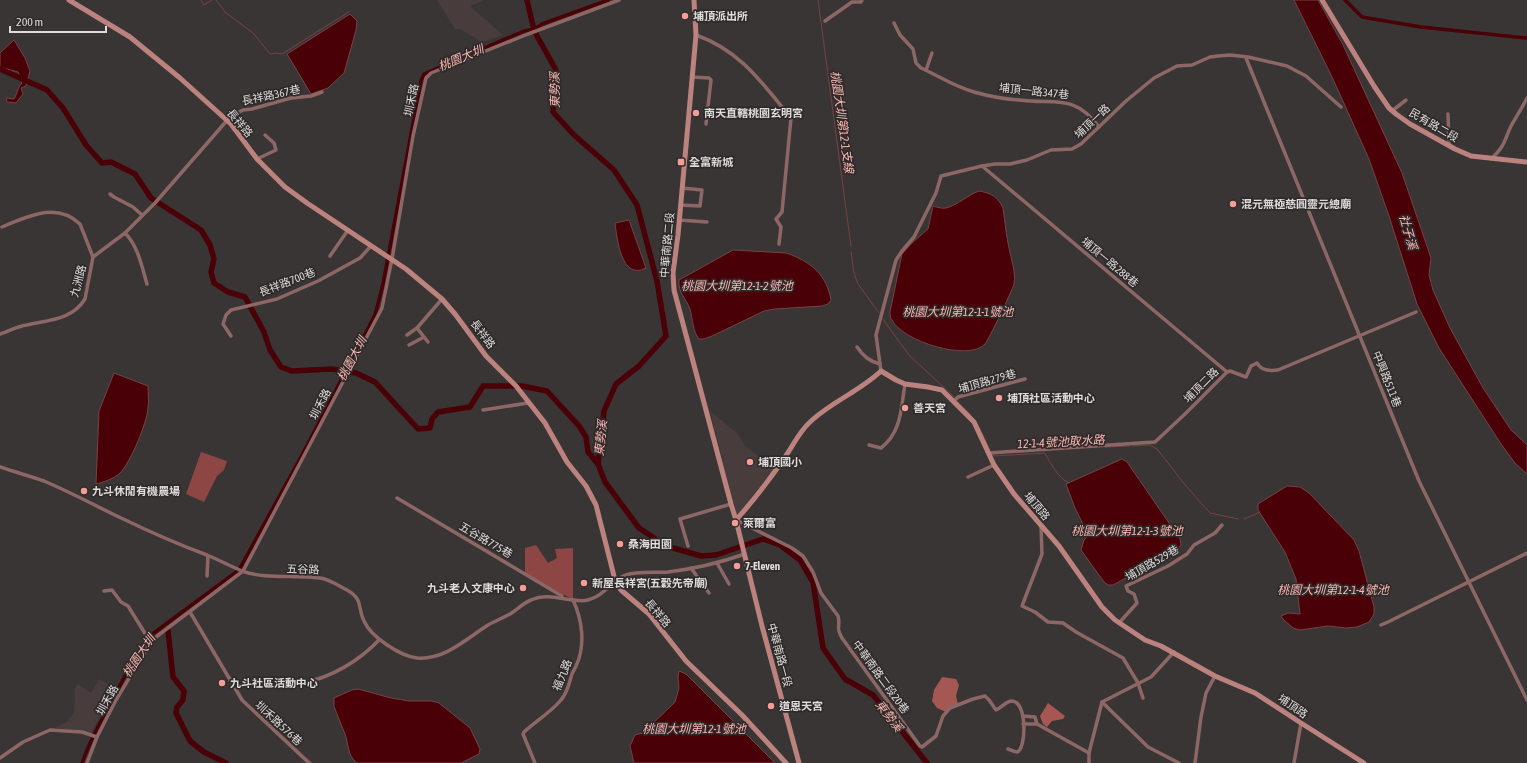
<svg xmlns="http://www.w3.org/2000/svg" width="1527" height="763" viewBox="0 0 1527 763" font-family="'Asap Condensed','Noto Sans TC',sans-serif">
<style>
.built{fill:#483d3c}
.green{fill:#8d4643}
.forest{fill:#a65753}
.water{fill:#490006;stroke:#764246}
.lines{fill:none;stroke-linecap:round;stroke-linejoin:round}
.stream{stroke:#764246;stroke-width:1}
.canal{stroke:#490006;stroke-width:3.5}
.river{stroke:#490006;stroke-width:5.5}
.street{stroke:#8c6765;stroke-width:3.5}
.secondary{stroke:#bb827e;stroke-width:5}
.poi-dot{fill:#f59c96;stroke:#302b2b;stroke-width:1.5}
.labels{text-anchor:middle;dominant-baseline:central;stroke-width:3.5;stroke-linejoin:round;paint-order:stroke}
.poi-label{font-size:11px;font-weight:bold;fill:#dedbdb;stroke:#302b2b;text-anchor:start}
.street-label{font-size:11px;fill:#dedbdb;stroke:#302b2b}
.water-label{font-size:12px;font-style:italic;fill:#fbb6b1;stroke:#302b2b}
</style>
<rect width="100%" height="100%" fill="#3a3535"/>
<g class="built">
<path d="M437,0H484L470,6L503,35L482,42L460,29H455Z"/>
<path d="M710,411L737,433L745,446L764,460L768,455L778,464L737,516Z"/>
<path d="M99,679L115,688L91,733L77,730L56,728V727L67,722L74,713L75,698L74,690L78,684L91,693Z"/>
</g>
<g class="green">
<path d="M201,452L227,461L224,470L217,476L204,502L186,494Z"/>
<path d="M536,545L548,563L557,558L555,549L573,548V599L562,594L525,573V548Z"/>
</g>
<g class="forest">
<path d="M942,677L956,679L959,685L956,696L958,704L946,712L937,708L932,701L934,690Z"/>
<path d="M1048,703L1065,716L1063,719L1052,721L1047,727L1043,724L1040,716Z"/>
</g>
<g class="water">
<path d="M1294,0H1318L1343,45L1402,173L1431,258L1429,275L1433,290L1450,328L1483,388L1511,430L1527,445V474L1515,463L1501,444L1439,348L1417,304L1389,216L1369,159L1333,79Z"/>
<path d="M350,14L357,21L356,30L344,73L328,88L311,94L287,54Z"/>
<path d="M14,40L25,58L30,71L26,86L21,88L23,94L16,103L7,102L6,98L14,99C18,93 17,88 22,83L18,72L0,67V53Z"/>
<path d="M979,191C991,193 998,197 1003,208C1005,222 1006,235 1009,248C1011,259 1016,272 1014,284C1012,291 989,339 985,344C968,362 902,341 892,320C890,318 890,314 890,312L902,254L913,242L928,229L933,206C937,207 942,209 946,208C956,206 968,195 979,191Z"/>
<path d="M629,220L646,268C621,281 617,238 615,223Z"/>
<path d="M733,250L786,253C810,261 827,275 831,300L828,304L822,306L774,309L764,311L712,336L704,339H699C692,330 693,319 690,309C686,298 678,293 679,280Z"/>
<path d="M114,373L148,386C148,393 149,401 148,408C147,423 130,464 119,474C113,479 104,482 96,484L99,411Z"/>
<path d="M1122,459L1127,462L1180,539L1181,545L1177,550L1113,585H1108L1104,582L1081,550L1084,540L1088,536L1087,532L1075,508L1066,484Z"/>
<path d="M1287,486L1300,487L1309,493L1354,540L1359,551L1374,607V614L1369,622L1357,627L1346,628L1328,626L1300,630L1293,628L1284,620L1281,616L1288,613L1300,614L1296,579L1285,552L1258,510V504Z"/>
<path d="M679,671L686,674L775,763H634L630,746L635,735L643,733L675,702L679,688L678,678Z"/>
<path d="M358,689L391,698L409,701H432L439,703L470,728L480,749L479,754L461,763H357C347,755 349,745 345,734C341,724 337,715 334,706V698L352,690Z"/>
</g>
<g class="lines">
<g class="stream">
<path d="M201,0L204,5L212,0"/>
<path d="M216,0L226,13L253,33L270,54L277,53L282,54L350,11"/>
<path d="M818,0L851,246"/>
<path d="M851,252L854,273L858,284L879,313"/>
<path d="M882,318L909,355L954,397"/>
<path d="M957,401L971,415"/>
<path d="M978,425L990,450"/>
<path d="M1133,446L1150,445L1157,449L1186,486L1210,513L1238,519"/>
<path d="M1105,447L1130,446"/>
<path d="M993,454V456L1045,453C1050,463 1059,479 1069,483"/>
<path d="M1244,519L1260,512"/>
<path d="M230,676L243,699"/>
<path d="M251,707L312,763"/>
</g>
<g class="canal">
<path d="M1345,0L1362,17L1421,27L1527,38"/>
<path d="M82,763C90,740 101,720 113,699C124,677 136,654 151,635L239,570L301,457L375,315L383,284L421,81L424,74L524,31C531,30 536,29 542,24L608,0"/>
</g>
<g class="river">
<path d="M527,0L533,26L537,36L556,70L553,112L574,135L614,170L637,205L657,281L666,336L639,366L616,384L604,411L598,464L605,482L639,528L666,546L701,556L716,555L763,539L780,545L800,560L813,582L823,648L845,679L873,695L927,763"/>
<path d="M0,69L47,90L63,108L86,145L102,163L111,162L135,174L151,198L201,230L210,245L214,259L211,272L214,283L228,292L245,297L264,332L270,350L281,367L292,371L332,369L356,373L375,382L418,429L430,428L432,419L438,412L470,407L483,386H522L547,391L579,426L586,437L588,452L598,464"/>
<path d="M168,631L173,677L184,691L183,700L177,707L176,713L190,741L204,752L226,763"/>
</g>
<g class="street">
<path d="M825,21L852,2H861L862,0"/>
<path d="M894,23L900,35L913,49L916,63L921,68C939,76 955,87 974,92C988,96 1004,99 1019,100C1055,105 1074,93 1099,127"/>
<path d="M696,35C741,51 762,83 791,118L782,212L776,219L781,227L779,244"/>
<path d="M1246,58L1419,481L1527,700"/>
<path d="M926,70L932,53"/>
<path d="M692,77L709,78L711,80L706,124"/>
<path d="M1392,111L1406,100"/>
<path d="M1448,114L1449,146"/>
<path d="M1492,158C1505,146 1504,141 1511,126C1516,117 1522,108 1527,98"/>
<path d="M257,159L276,150L274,143L265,135"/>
<path d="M982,166L1227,372"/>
<path d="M110,194L114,197L133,207L142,215"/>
<path d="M680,205L700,206L702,190L682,188"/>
<path d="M679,220L707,222"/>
<path d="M2,227C27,217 56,201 80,224L93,257"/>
<path d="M125,233C138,246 142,267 147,284"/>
<path d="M330,256L348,230"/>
<path d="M417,328L428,342"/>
<path d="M0,334C9,331 18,326 27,325C49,320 72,320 85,299L93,257L125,233L155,203L230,117L243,110L252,109L291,98L311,96L322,92"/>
<path d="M407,335L417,328L442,299"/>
<path d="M231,336L223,324L226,315L231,310L277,299L318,281L360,258L371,246"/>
<path d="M409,345L424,337"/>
<path d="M857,347C863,356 869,361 880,364"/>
<path d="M881,371L876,335L896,260L902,251L914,237L936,193L941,176L982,166L995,164H1010L1027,160L1051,150L1072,149L1081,144L1126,101L1154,78L1177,66L1192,65L1210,57L1218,56L1230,55L1248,57L1287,66L1306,76L1341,107"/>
<path d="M954,401L958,397L1025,379"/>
<path d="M483,410L528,403"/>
<path d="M869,445L881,448C902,432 901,407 905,384"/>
<path d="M989,453L1155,442L1185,414L1227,372L1230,371L1246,377L1251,366L1257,363C1261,371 1271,371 1278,370L1416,312"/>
<path d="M0,467C14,472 30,476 44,481C70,492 94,505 119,517C148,531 177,544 207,555C219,560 230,566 242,571C267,580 294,574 320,578C329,579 339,586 347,590C364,600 357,607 364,621C371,637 400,656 417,658C445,660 466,639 488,625C495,621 503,618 510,614C517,610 523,603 531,600C551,591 570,604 588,600C605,596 611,580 626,575C637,571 655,573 668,572C694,569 719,563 745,554"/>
<path d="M968,477L994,465"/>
<path d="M397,498L562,596"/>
<path d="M736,520L792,548L803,556L813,572L821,593L838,616C841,626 835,626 842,638L920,746L922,747L936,736L943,716L950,708L973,699L985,696L989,700L996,710C1001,708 1006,701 1012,701C1028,702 1026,750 1017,752C1014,752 1011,750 1008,749"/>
<path d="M1041,526L1042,554L1022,606L1035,612L1048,622L1063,623L1076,632L1123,658L1138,683L1143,698"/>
<path d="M688,546L680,519L731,504"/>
<path d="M717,563L729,584"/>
<path d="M691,568L709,593"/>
<path d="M207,576L208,556"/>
<path d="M104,591L112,590L121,602L128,606L146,635L152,640"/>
<path d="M190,612L242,700L309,763"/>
<path d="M1119,623L1137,603L1134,594L1128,591L1126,586L1168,566L1187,554L1194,545L1215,533L1222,525"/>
<path d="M1381,625L1388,622L1527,553"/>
<path d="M303,683C332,677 359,661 379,640"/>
<path d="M1102,702L1148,747L1179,763"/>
<path d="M1023,716L1035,717L1037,724"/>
<path d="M1023,724H1037L1089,753"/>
<path d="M0,758L23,742L50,730L82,732L97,737"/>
<path d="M87,763L97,737L116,700L152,640L243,571L382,308L392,259L413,136L426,78L431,73L528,34L619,0"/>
<path d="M535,763L523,734L524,732C536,721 551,712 561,700C568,692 569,683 572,674C573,671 575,669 576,666C586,645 582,619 573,600"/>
<path d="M1089,763V753L1102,702L1151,677L1174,652"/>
<path d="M1195,763L1201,717L1206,693L1215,676"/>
<path d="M1294,763L1301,723"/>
</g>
<g class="secondary">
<path d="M69,0L130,37L180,78L231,124L257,159L285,187L307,203L406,269L442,299L455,314L486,356L516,386L545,423L567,462L586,486L596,505L615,580L621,590L649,614L686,661L742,715L786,763"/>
<path d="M694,0L696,35L678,235L673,273L674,290L731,504L736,520L762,626L799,763"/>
<path d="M1322,0L1374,86L1389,108L1396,114L1410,124L1455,149L1471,156L1527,162"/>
<path d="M736,520C754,500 770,479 785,457C793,446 799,432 810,422C831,402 860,391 881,371L896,380L905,384L928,387L942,390L974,422L994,465L1014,494L1059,546L1102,607L1115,620L1145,640L1161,646L1215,676L1255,693L1301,723L1364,763"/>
</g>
</g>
<g class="poi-dot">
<circle cx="685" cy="16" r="4"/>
<circle cx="696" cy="113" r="4"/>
<rect x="677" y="158" width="8" height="8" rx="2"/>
<circle cx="1233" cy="204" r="4"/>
<circle cx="999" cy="398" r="4"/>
<circle cx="905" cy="408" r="4"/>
<circle cx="750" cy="462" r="4"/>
<circle cx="84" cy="491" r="4"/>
<circle cx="735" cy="523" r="4"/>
<circle cx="620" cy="544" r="4"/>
<circle cx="737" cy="566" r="4"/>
<circle cx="584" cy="583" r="4"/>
<circle cx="523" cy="588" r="4"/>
<circle cx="222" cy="683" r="4"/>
<circle cx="771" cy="706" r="4"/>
</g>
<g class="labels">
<g class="poi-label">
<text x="693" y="16">埔頂派出所</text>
<text x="704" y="113">南天直轄桃園玄明宮</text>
<text x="689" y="162">全富新城</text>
<text x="1241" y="204">混元無極慈圓靈元總廟</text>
<text x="1007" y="398">埔頂社區活動中心</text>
<text x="913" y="408">善天宮</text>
<text x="758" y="462">埔頂國小</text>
<text x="92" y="491">九斗休閒有機農場</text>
<text x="743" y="523">萊爾富</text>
<text x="628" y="544">桑海田園</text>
<text x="745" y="566">7-Eleven</text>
<text x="592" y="583">新屋長祥宮(五穀先帝廟)</text>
<text x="515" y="588" text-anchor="end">九斗老人文康中心</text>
<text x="230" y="683">九斗社區活動中心</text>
<text x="779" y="706">道恩天宮</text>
</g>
<g class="street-label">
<text transform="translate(1034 91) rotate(6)">埔頂一路347巷</text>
<text transform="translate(271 95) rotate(-12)">長祥路367巷</text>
<text transform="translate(411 100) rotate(-78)">圳禾路</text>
<text transform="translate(1092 121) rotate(-43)">埔頂一路</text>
<text transform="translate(240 123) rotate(50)">長祥路</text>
<text transform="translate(1434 125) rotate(30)">民有路二段</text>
<text transform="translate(667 245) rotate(-85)">中華南路二段</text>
<text transform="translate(1110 262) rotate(40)">埔頂一路288巷</text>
<text transform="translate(78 281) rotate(-75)">九洲路</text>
<text transform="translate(287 282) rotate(-21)">長祥路700巷</text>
<text transform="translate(483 334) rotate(53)">長祥路</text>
<text transform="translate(1387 379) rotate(68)">中興路511巷</text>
<text transform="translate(987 381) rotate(-16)">埔頂路279巷</text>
<text transform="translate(1201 385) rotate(-45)">埔頂二路</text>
<text transform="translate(320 404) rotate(-62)">圳禾路</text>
<text transform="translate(1037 506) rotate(50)">埔頂路</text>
<text transform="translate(486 540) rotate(30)">五谷路775巷</text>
<text transform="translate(1152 563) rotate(-30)">埔頂路529巷</text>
<text transform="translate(303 569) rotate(2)">五谷路</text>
<text transform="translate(658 613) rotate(50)">長祥路</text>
<text transform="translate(780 655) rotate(75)">中華南路一段</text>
<text transform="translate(562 675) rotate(-68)">福九路</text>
<text transform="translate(881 677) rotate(54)">中華南路二段20巷</text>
<text transform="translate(107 700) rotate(-61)">圳禾路</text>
<text transform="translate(1293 706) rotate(34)">埔頂路</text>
<text transform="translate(279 723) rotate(43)">圳禾路576巷</text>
</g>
<g class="water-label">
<text transform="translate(461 58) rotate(-23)">桃園大圳</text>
<text transform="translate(555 90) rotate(-91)">東勢溪</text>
<text transform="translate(842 122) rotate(82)">桃園大圳第12-1支線</text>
<text transform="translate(1408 232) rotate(74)">社子溪</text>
<text x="737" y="286">桃園大圳第12-1-2號池</text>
<text x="958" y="312">桃園大圳第12-1-1號池</text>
<text transform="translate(352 359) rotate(-62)">桃園大圳</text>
<text transform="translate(601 438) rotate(-84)">東勢溪</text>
<text transform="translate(1061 442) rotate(-3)">12-1-4號池取水路</text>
<text x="1127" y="531">桃園大圳第12-1-3號池</text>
<text x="1333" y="590">桃園大圳第12-1-4號池</text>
<text transform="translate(139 656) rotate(-56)">桃園大圳</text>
<text transform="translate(889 716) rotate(52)">東勢溪</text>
<text x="694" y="729">桃園大圳第12-1號池</text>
</g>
</g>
<path d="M10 26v6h96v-6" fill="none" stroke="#dedbdb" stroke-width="2"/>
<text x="16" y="26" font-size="12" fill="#dedbdb" stroke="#302b2b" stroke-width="3" paint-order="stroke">200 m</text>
</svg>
